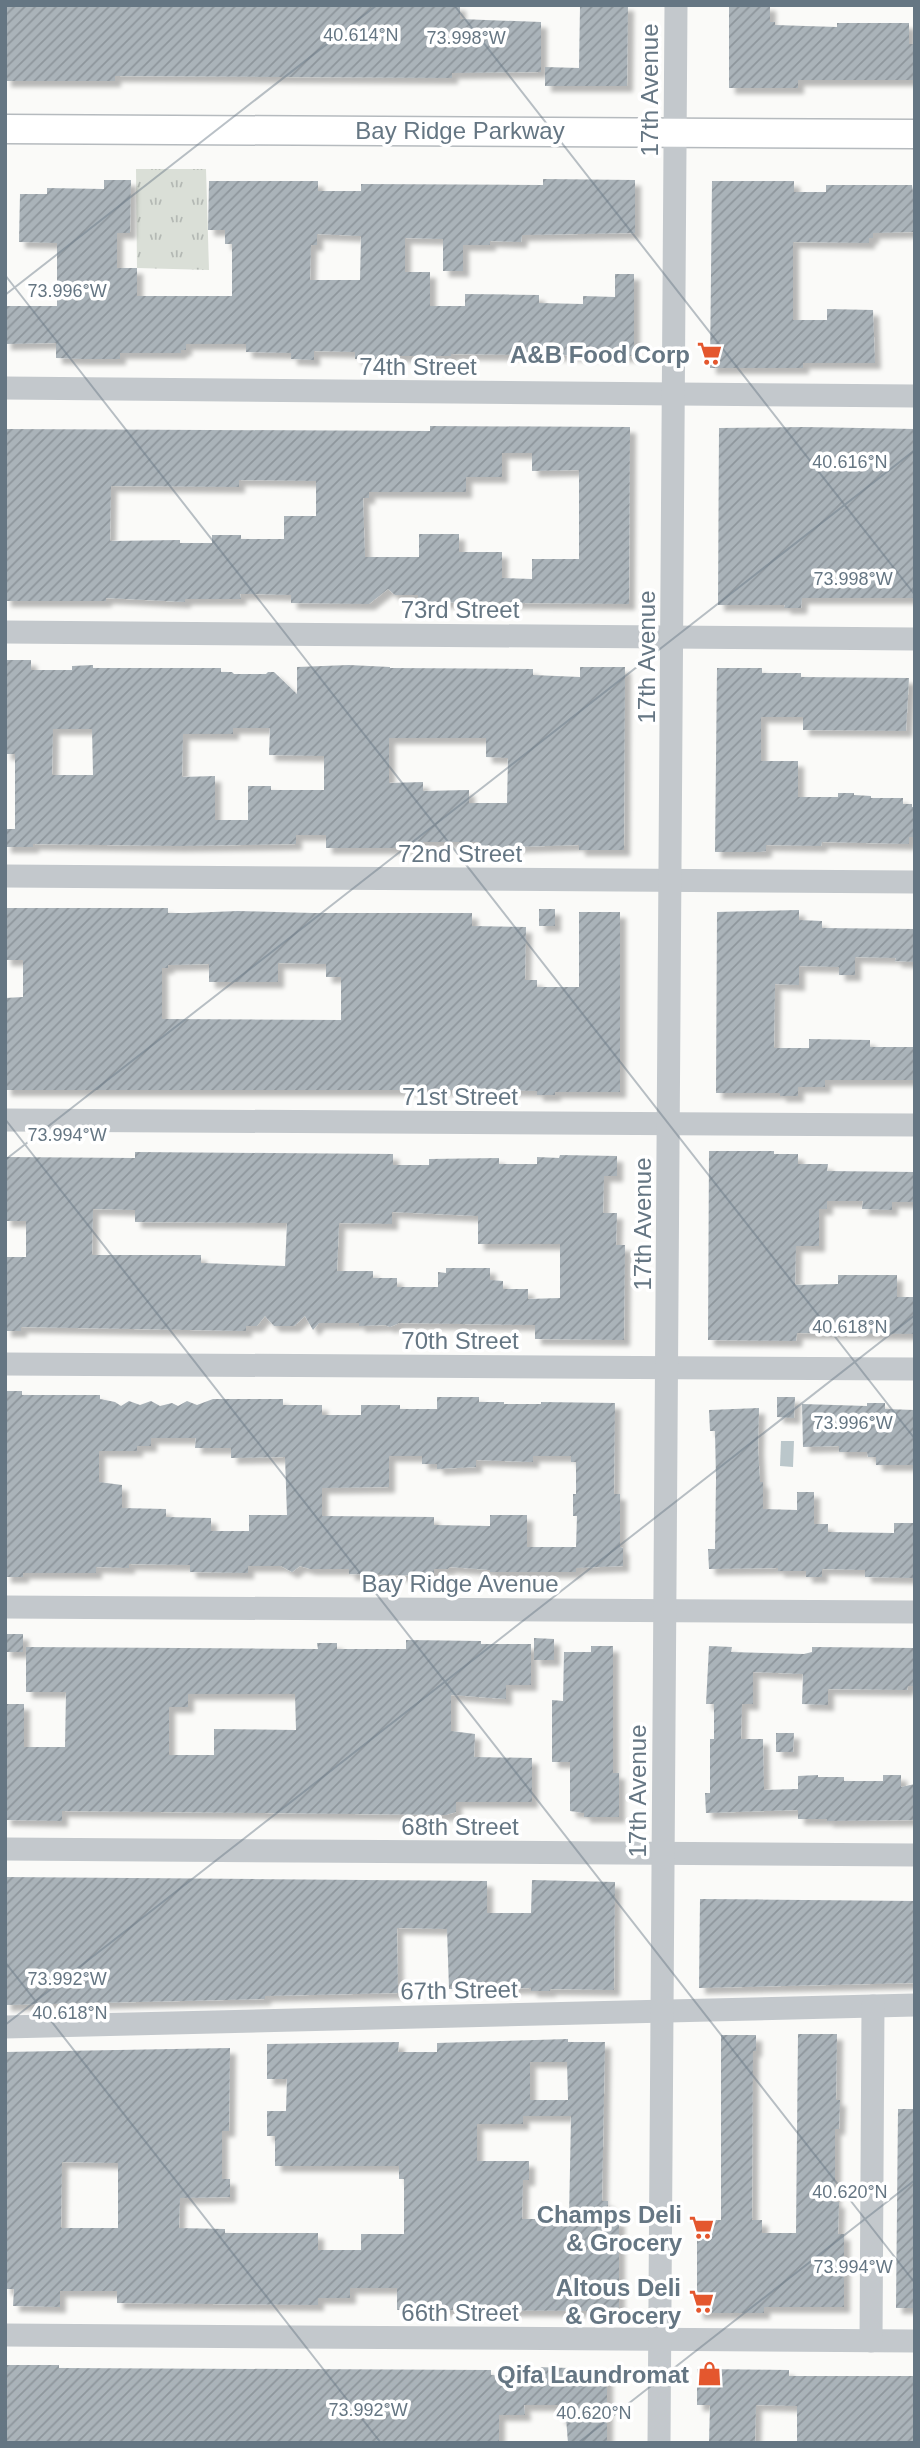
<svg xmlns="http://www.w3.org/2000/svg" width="920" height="2448" viewBox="0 0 920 2448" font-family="Helvetica,sans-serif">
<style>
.grass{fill:url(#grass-tufts)}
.water{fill:#bbc7cb}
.building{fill:url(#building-hatch);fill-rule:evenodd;filter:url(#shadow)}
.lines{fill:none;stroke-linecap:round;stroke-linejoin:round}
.major-casing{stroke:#b5babe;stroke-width:31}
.minor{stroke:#c3c8cc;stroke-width:23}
.major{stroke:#fff;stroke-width:28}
.ticks{fill:none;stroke:#657683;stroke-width:2;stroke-opacity:0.45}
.labels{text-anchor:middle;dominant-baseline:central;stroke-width:7;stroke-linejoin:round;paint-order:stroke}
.street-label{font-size:24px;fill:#657683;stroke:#fff}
.poi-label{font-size:24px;font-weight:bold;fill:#657683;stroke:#fff;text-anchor:end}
.ticks-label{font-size:18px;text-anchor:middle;fill:#657683;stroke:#fff;stroke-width:7;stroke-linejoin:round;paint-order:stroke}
</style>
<defs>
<pattern id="grass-tufts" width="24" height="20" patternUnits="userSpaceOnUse" patternTransform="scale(1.75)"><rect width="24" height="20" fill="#dadfd7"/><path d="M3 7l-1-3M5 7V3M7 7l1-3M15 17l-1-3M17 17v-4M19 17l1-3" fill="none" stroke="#b4b9b4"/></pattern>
<pattern id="building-hatch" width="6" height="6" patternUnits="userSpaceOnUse" patternTransform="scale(1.75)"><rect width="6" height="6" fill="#aab3b9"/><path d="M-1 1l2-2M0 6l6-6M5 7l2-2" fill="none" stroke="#8e969c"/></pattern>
<filter id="shadow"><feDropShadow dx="6" dy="6" stdDeviation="2" flood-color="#0004"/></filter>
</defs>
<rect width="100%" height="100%" fill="#fafaf8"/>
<path class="grass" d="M136,169H206L209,270L137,268Z"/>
<path class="water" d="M781,1441H794L793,1467L780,1466Z"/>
<g class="building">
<path d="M5,5H460V19L541,22V72L452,73V78L115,76V81H5Z"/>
<path d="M596,5H628L627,86H545V67L579,68L580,7H596Z"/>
<path d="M729,5H770V22H775V25L837,27V23H909V44H915V80H798V88H729Z"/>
<path d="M543,179L635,180V233L522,235L521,242L490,241V245H463V271H443V239L405,238V272H430V306H465V294L539,295V303L583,304V296L615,297V274H634V356L451,354V356H393V359H355V352L314,351V360L291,359V353L246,352V344H186V350H181V353H120V359H83L56,358V343L5,344V306H57V243L19,242L20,194H47V188L104,189V180H131L130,233H117V268H137V296H232V244H225V230H208L209,181H318V191H361V184L543,185ZM317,234L361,236L360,280H310L311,245H317Z"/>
<path d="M712,181H794V192H826V185H912L913,192H915V232L873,233V238H869V243L793,242V320H827V309L873,310L875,363H803V368H710Z"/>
<path d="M430,426L630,427L629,604L418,602V595H395L388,589L369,604L291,603V595L253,594H240L241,599H185V602L106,598V601H5V429L430,431ZM502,453H532V471L579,470V559H532V579L502,578V552H459V534H419V557H365L363,498H369V492H466V477H502ZM239,480L316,481V516H284V539H241V535H212V543H180V540L110,541L111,486L239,487Z"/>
<path d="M804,427L915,429V598H802L801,608H784L785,605H718L719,428Z"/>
<path d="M5,660H31V670H72V666L93,665V668H221V672H232L234,674H266L268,672H274L297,694V667L349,665L390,667V668L533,669V675L580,677V667H625L624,850H579V845L479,848V842H423V848H326V835H296V844L179,846L33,844V847H5V829H15V754H5ZM233,728H270L269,755L324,756V790H271V786H248V820H215V776L182,777L183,734H233ZM53,729H92L93,775H52ZM389,738H486V757L508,758L507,803H469V790L423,791V782L389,783Z"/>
<path d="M717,668H762V673H801V677L909,678L906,731L803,730V717H761V761H798V797H838V793H854V795L871,796V798H903V804H912V807H915V837H909V844L822,842L821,846L766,845V851L760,852H715Z"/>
<path d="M5,908H168V913H189L238,911L313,913H472V926L526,927L525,980H537V987H579V912H620V1092H555V1095H537V1091L494,1090H5V998L23,997V960H5ZM278,963L326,964V977H341V1020L162,1019V968H168V965L209,964V982H278Z"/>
<rect x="539" y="909" width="16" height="17"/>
<path d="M799,910V920L822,921V928L915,929V962L895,961L896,958L855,957V975H839V967L799,966V985L775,984L774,1048H809V1039L870,1040V1047H915V1080H825V1087H798V1096H780V1093H716L717,912Z"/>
<path d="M709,1151H774V1154H798V1164H828L827,1171L915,1172V1202H892V1210L862,1209L863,1201H827V1209H819V1246H796L795,1285L838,1284V1275H897V1297H915V1334L797,1333L796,1341L708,1340Z"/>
<path d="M135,1152L393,1154V1165H429V1159L499,1158V1164H537V1157L559,1158L560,1155L617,1156V1176H604L603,1213H617L616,1245H625L624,1340L535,1339V1325L399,1323L390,1327L385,1325L359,1326V1323H319L313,1330L305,1316L294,1326H274L265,1316L257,1326H246V1331L21,1327V1331H5V1257H26V1221H5V1157L135,1158ZM93,1209L135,1210V1222L287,1223L285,1266L201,1263V1255H92ZM392,1212L478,1216V1244H560V1298L528,1299V1289H503V1281L490,1280V1268H446V1273L438,1272V1287H397V1278H373V1271H337L339,1223L392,1224Z"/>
<path d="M5,1391H22V1395H100V1399L115,1402L121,1406L129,1401L140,1405L151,1401L160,1406L172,1403L178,1406L187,1401L197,1405L213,1399H283V1405H322V1415H361V1405H400V1409H437V1397H479V1402H504V1404H541V1402L615,1403L614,1494H620V1547L623,1548V1566L576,1568V1572H490V1570L450,1567L448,1569H434V1576L349,1574V1569H310L300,1566L292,1572L281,1566H248V1573L190,1572V1565L129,1564V1568L96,1567V1573H23V1577H5ZM151,1438H196L195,1448H231V1458L285,1457L287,1515H249V1531H211V1518L166,1517V1509L122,1508V1485L99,1482V1451H137V1446H151ZM389,1456H422V1464H437V1469L476,1467V1460L533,1462V1456H571V1462H576V1494H573V1516H577L576,1547H527V1515H490V1526L434,1525V1517L322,1516V1488L389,1487Z"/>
<path d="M777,1397H795L794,1418L777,1417Z"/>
<path d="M867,1403H885V1409L915,1410V1465H876V1457H868L867,1452H839V1446L803,1447L802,1404L867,1406Z"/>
<path d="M759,1408L758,1448L760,1482H763V1509L797,1510V1492H814V1524H828V1532L894,1533V1523H913V1578L865,1577V1570L822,1569V1577H806V1571H778V1568L709,1569L708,1549H715L716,1479L715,1431H710L709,1410Z"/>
<rect x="5" y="1634" width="18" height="18"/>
<path d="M534,1638L554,1639V1660H534Z"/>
<path d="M406,1640L481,1641V1644H531V1685H506V1699L451,1695V1731L475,1734L474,1757L532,1758V1802H456V1812L446,1815L62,1811V1821L5,1820V1704H24V1747H65L66,1692H26V1647L318,1649L317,1643H337V1649H406ZM188,1694H295L296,1730L214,1729V1755H169V1707H188Z"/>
<path d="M591,1646H613V1773H619V1817H584V1813L570,1811V1762H552V1700L563,1701L564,1652H591Z"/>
<path d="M709,1646L732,1647L731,1652L804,1654L812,1652V1647L915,1648V1686H908L907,1690L828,1689V1705L802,1704L803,1674L753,1672V1704H742L741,1739H763L764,1790L798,1789V1776L818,1775V1777H844V1781H883V1775H901V1787L915,1784V1820L827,1821V1819H798V1810L706,1813L705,1793H710V1739H714V1704H706Z"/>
<path d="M776,1733H794L793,1752H776Z"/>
<path d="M5,1877L487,1881V1913H531L532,1880L615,1882L614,1990L550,1989V1991H531V1988L449,1989L447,1929L397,1928L398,1993L265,1996V1999L5,2005Z"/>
<path d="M700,1899L915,1901V1983L699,1988Z"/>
<path d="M798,2034H837L836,2100H840L839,2129H835V2202H839L838,2234H844V2307H764V2313H697V2220H721V2035H756V2051H753L752,2220H762V2233H796Z"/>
<path d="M568,2039V2042H605L602,2201H608V2219H619V2311L397,2310V2288H350V2298H318V2305L117,2303V2291H60V2307L13,2306L14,2289H5V2052L230,2048L229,2131H222V2179H230V2197L180,2198L179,2228L225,2229V2233H318V2250H361V2234H404V2179H399V2166H275V2136H267V2111H286L287,2079H267V2044L399,2042L398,2052H437V2043ZM530,2062H567L568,2100H530ZM523,2116H571L569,2219H522L523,2180H529V2161H477V2124H523ZM62,2162L118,2163V2228H61Z"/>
<path d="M898,2109H915V2308H896Z"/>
<path d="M5,2365H59V2368L491,2370V2375L534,2376V2367L607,2369V2443H568L566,2418H559L560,2405H524L525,2415H499V2443H5Z"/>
<path d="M697,2369L789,2370V2376H915V2443H797V2406L756,2405L755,2443H709L710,2405H697Z"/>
</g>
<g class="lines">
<defs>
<path id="major" d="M5,129L915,134"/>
</defs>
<use href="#major" class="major-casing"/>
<g class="minor">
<path d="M5,388L915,396"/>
<path d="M5,632L915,639"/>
<path d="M5,876L915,882"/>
<path d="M5,1120L915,1125"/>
<path d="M5,1364L915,1369"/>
<path d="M5,1607L915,1612"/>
<path d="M5,1849L915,1855"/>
<path d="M5,2027L915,2005"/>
<path d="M5,2335L915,2341"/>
<path d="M871,2341L873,2006"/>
<path d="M659,2443L676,5"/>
</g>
<use href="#major" class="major"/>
</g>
<path class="ticks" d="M454,5L915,595M5,275L915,1439M5,295L377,5M5,1119L915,2283M5,1160L915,450M5,1962L381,2443M5,2025L915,1315M578,2443L915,2180"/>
<defs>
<symbol id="supermarket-bare" viewBox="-9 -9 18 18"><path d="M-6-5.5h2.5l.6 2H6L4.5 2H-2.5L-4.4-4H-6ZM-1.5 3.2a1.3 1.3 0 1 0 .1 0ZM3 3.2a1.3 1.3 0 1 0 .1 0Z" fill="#e4572e" stroke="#fff" stroke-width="2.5" paint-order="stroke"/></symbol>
<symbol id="shop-bare" viewBox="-9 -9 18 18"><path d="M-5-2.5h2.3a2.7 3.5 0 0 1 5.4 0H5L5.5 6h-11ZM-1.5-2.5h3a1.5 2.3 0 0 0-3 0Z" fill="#e4572e" stroke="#fff" stroke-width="2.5" paint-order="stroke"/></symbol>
</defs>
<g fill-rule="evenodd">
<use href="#supermarket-bare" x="692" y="336" width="35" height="35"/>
<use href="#supermarket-bare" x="684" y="2210" width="35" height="35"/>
<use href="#supermarket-bare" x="684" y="2284" width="35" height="35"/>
<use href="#shop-bare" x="692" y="2356" width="35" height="35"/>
</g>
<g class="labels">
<g class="street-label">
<text transform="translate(649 90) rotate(-90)">17th Avenue</text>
<text x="460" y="130">Bay Ridge Parkway</text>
<text x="418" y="366">74th Street</text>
<text x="460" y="609">73rd Street</text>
<text transform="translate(646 657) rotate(-90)">17th Avenue</text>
<text x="460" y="853">72nd Street</text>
<text x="460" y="1096">71st Street</text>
<text transform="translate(642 1224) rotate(-90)">17th Avenue</text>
<text x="460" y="1340">70th Street</text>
<text x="460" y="1583">Bay Ridge Avenue</text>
<text transform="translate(637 1791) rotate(-90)">17th Avenue</text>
<text x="460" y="1826">68th Street</text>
<text transform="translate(459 1990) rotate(-1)">67th Street</text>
<text x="460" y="2312">66th Street</text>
</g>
<g class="poi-label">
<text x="690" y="354">A&amp;B Food Corp</text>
<text x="682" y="2214">Champs Deli<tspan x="682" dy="28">&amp; Grocery</tspan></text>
<text x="681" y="2287">Altous Deli<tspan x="681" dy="28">&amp; Grocery</tspan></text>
<text x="689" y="2374">Qifa Laundromat</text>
</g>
</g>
<g class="ticks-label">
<text x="361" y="41">40.614°N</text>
<text x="466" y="44">73.998°W</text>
<text x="67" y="297">73.996°W</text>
<text x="850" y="468">40.616°N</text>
<text x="853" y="585">73.998°W</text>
<text x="67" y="1141">73.994°W</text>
<text x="850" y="1333">40.618°N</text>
<text x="853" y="1429">73.996°W</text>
<text x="67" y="1985">73.992°W</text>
<text x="70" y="2019">40.618°N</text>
<text x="850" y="2198">40.620°N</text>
<text x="853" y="2273">73.994°W</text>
<text x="368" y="2416">73.992°W</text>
<text x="594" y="2419">40.620°N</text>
</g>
<rect width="920" height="2448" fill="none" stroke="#657683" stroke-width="14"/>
</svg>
